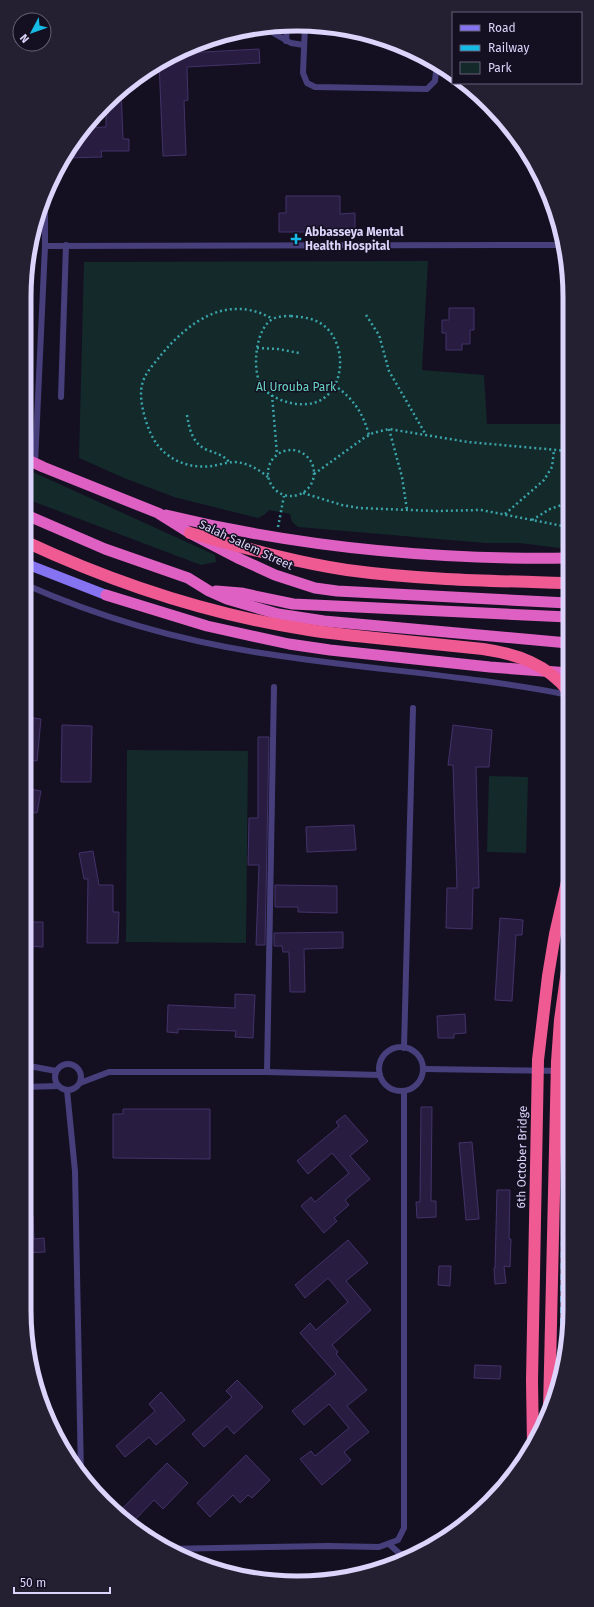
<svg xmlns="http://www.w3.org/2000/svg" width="594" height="1607" viewBox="0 0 594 1607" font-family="'Fira Sans',sans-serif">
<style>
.green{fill:#13292a}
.building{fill:#281d40;stroke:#43326a}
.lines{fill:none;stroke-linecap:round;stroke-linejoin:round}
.path{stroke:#3aa4a9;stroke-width:2.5;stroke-dasharray:2 3;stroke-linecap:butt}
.service{stroke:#473f7c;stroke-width:6}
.secondary{stroke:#8474f2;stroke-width:10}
.trunk{stroke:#de60c2;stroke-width:11}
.motorway{stroke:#f05a93;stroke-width:12}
.rail{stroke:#16bbe5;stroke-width:3;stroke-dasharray:6 5;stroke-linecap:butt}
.motorway-bridge{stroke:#f05a93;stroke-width:12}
.poi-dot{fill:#16bbe5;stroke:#141021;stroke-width:1.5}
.labels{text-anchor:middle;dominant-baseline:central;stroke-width:3;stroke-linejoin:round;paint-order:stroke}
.poi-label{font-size:12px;font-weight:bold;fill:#dcd4fb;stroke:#141021;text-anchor:start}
.park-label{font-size:12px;fill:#67d4c4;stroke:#141021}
.street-label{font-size:12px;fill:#dcd4fb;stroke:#141021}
.rim{fill:none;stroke:#dcd4fb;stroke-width:5}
</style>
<rect width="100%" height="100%" fill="#141021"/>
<g class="green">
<path d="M428,261L422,370L484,375L487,424H568V549L519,543H485L298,527L292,522L290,514L269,510L264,515L258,518L174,497L124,478L79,458L84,262Z"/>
<path d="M24,468L215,555L216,562L201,565L24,498Z"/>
<path d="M127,750L248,751L246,943L126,942Z"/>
<path d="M489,776L528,777L526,853L487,852Z"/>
</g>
<g class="building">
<path d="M186,49V53L259,49L260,63L187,67L188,100L184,101L186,155L163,156L159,62Z"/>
<path d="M121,89L123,139H129V151H101L102,157L64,158L70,148H78V135L83,128L106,127V104Z"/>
<path d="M286,196H340V214L355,213V232H279V213H286Z"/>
<path d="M449,308H474V330H470V344H462V350H446V333H442V320H449Z"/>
<path d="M26,717L41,719L37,761L24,760Z"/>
<path d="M62,725L92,726L91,782H61Z"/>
<path d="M453,725L492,730L489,767H476L479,888H473L472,929L446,928L447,888H457L453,765H448Z"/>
<path d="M258,737H269L265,945H256L259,865H248L249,818H258Z"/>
<path d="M24,788L41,791L37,813L24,811Z"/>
<path d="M354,825L356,850L307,852L306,827Z"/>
<path d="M93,851L99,885H113V912H119L118,943H87L88,879H84L79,853Z"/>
<path d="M275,885L337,886V913L298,912V907H275Z"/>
<path d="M500,918L523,920L522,935H516L512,1001L495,1000Z"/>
<path d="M29,922H43V947L29,946Z"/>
<path d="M343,932V948L304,949L305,992H290L289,952H283L282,946H274V933Z"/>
<path d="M235,994L255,995L253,1038L235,1037L236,1031L178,1029V1033L167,1032L168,1005L235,1008Z"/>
<path d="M465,1014L466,1033L454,1034V1038H438L437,1016Z"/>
<path d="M421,1107H432L431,1201H436V1217L417,1218L416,1202H420Z"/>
<path d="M123,1109H210V1159L113,1158V1114H123Z"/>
<path d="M345,1115L368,1141L350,1156L370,1179L345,1200L349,1205L334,1218L337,1221L324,1233L301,1206L311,1197L315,1202L349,1173L332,1153L308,1174L297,1161L339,1126L336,1122Z"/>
<path d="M472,1142L479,1219L466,1220L459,1143Z"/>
<path d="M497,1190H510L509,1239H511L510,1267L504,1266L506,1283L495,1284L494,1268H495Z"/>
<path d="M24,1215H33L34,1239L44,1238L45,1252L24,1253Z"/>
<path d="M348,1240L368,1263L346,1281L371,1310L332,1345L338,1352L336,1354L367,1390L347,1406L369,1432L344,1452L351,1460L322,1485L300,1459L311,1451L315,1456L349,1428L329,1404L304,1425L292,1411L336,1374L300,1333L310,1323L316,1330L348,1302L328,1278L305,1298L295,1285Z"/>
<path d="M439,1266H451L450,1286L438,1285Z"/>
<path d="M475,1365L501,1366L500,1379L474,1378Z"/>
<path d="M237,1380L263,1407L234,1434L227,1426L204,1447L192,1434L232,1397L226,1391Z"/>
<path d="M161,1392L185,1420L156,1445L149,1437L125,1457L116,1446L155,1411L149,1404Z"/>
<path d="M246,1455L270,1480L252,1498L248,1495L240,1503L233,1495L210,1517L197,1503Z"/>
<path d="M167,1463L188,1483L163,1509L154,1500L132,1523L119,1512Z"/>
</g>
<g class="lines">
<g class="path">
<path d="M366,315L379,335L389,371L426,435"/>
<path d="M291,316C302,317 314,318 323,325C350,345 345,400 308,404C292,406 267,398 260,383C252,367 256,327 273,319C278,316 286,316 291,316Z"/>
<path d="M257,348L278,349L299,353"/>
<path d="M334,385C353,398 363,413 369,435"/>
<path d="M272,395L277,454"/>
<path d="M187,415C189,428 192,442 205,449C214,453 223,454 230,463"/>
<path d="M389,429L402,477L407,510"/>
<circle cx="291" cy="473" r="23"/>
<path d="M314,474L364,438L373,433L389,429L468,442L568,451"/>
<path d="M268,477C258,469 248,463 235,462C227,462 219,465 212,466C190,469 169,461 156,443C147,430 138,400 142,385C144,374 154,364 161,355C191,319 229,294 273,319"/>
<path d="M303,493L342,505L359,508L436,511L481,510L568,527"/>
<path d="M505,514L544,480L552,467L554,450"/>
<path d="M532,520L550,509L568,503"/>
<path d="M278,527L284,496"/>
</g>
<g class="service">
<path d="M305,25L303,73L307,83L315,87L427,89L435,81L437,63"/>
<path d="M256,28L268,30L291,43L304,45"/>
<path d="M286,41L287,26"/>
<path d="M45,246L563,245"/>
<path d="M566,255L568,296"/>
<path d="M24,309L25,289"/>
<path d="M61,397L66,245"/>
<path d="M35,463L45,246V195"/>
<path d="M24,584C101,618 185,642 268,654C368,670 469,675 569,695"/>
<circle cx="401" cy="1069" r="22"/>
<path d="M404,1048L413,708"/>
<circle cx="68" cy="1077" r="13"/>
<path d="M24,1065L56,1071"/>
<path d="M423,1069L569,1071"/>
<path d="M267,1072L274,687"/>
<path d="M80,1083L109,1072H267L380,1075"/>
<path d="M24,1087L58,1086"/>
<path d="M67,1090L75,1171L81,1475"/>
<path d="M389,1544L399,1553L411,1557"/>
<path d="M166,1549L328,1546L379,1547L398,1540L404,1528V1091"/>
</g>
<path class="secondary" d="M24,563L106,595"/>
<g class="trunk">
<path d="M24,458L43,467L158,513L190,533L240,559L275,575L315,588L337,591L568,603"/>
<path d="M24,514L105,549L188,578L209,591L227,599L278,614L324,621L568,643"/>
<path d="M166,515C298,547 433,560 568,558"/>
<path d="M216,591L241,593L293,604L568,617"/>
<path d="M106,595L207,626L289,644L330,650L490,667L569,673"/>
</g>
<path class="motorway" d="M190,533C242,547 294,562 347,570C420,580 494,581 568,583"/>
<path class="rail" d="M561,1379L564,1071L566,1020L569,998"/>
<g class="motorway-bridge">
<path d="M24,541C114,583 210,615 309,630C327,633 347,635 366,637C405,641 444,645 483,649C517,654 547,664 569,692"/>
<path d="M549,1411L557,1062L560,1020L569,956"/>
<path d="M533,1445L532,1381L538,1060L548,976L555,934L569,873"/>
</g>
</g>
<path class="poi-dot" d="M294 233h4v4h4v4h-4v4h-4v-4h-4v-4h4z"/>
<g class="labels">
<g class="poi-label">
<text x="305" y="232">Abbasseya Mental<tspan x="305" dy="14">Health Hospital</tspan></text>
</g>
<g class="park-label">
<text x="296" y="387">Al Urouba Park</text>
</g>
<g class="street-label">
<text transform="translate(246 545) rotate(25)">Salah Salem Street</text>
<text transform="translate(522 1157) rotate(-89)">6th October Bridge</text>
</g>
</g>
<path d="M0 0H594V1607H0ZM297 31H297A266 266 0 0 1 563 297V1310A266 266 0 0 1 297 1576H297A266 266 0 0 1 31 1310V297A266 266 0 0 1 297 31Z" fill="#242032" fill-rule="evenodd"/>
<path class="rim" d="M297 31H297A266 266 0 0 1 563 297V1310A266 266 0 0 1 297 1576H297A266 266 0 0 1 31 1310V297A266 266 0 0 1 297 31Z"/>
<rect x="452" y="12" width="130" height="72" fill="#141021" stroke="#645e78"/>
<rect x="460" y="25" width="20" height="6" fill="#8474f2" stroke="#645e78"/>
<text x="488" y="32" font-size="12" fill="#dcd4fb">Road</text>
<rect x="460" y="45" width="20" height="6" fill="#16bbe5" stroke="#645e78"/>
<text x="488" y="52" font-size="12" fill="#dcd4fb">Railway</text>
<rect x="460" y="62" width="20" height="12" fill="#13292a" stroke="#645e78"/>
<text x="488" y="72" font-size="12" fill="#dcd4fb">Park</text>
<g transform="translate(32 32) rotate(229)"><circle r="19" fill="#141021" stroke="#645e78"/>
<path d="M0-3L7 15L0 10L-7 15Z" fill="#16bbe5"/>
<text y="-6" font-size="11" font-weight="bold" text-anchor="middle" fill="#dcd4fb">N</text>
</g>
<path d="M14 1587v6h96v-6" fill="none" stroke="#dcd4fb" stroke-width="2"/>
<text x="20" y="1587" font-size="12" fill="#dcd4fb" stroke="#141021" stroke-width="3" paint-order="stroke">50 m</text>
</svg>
